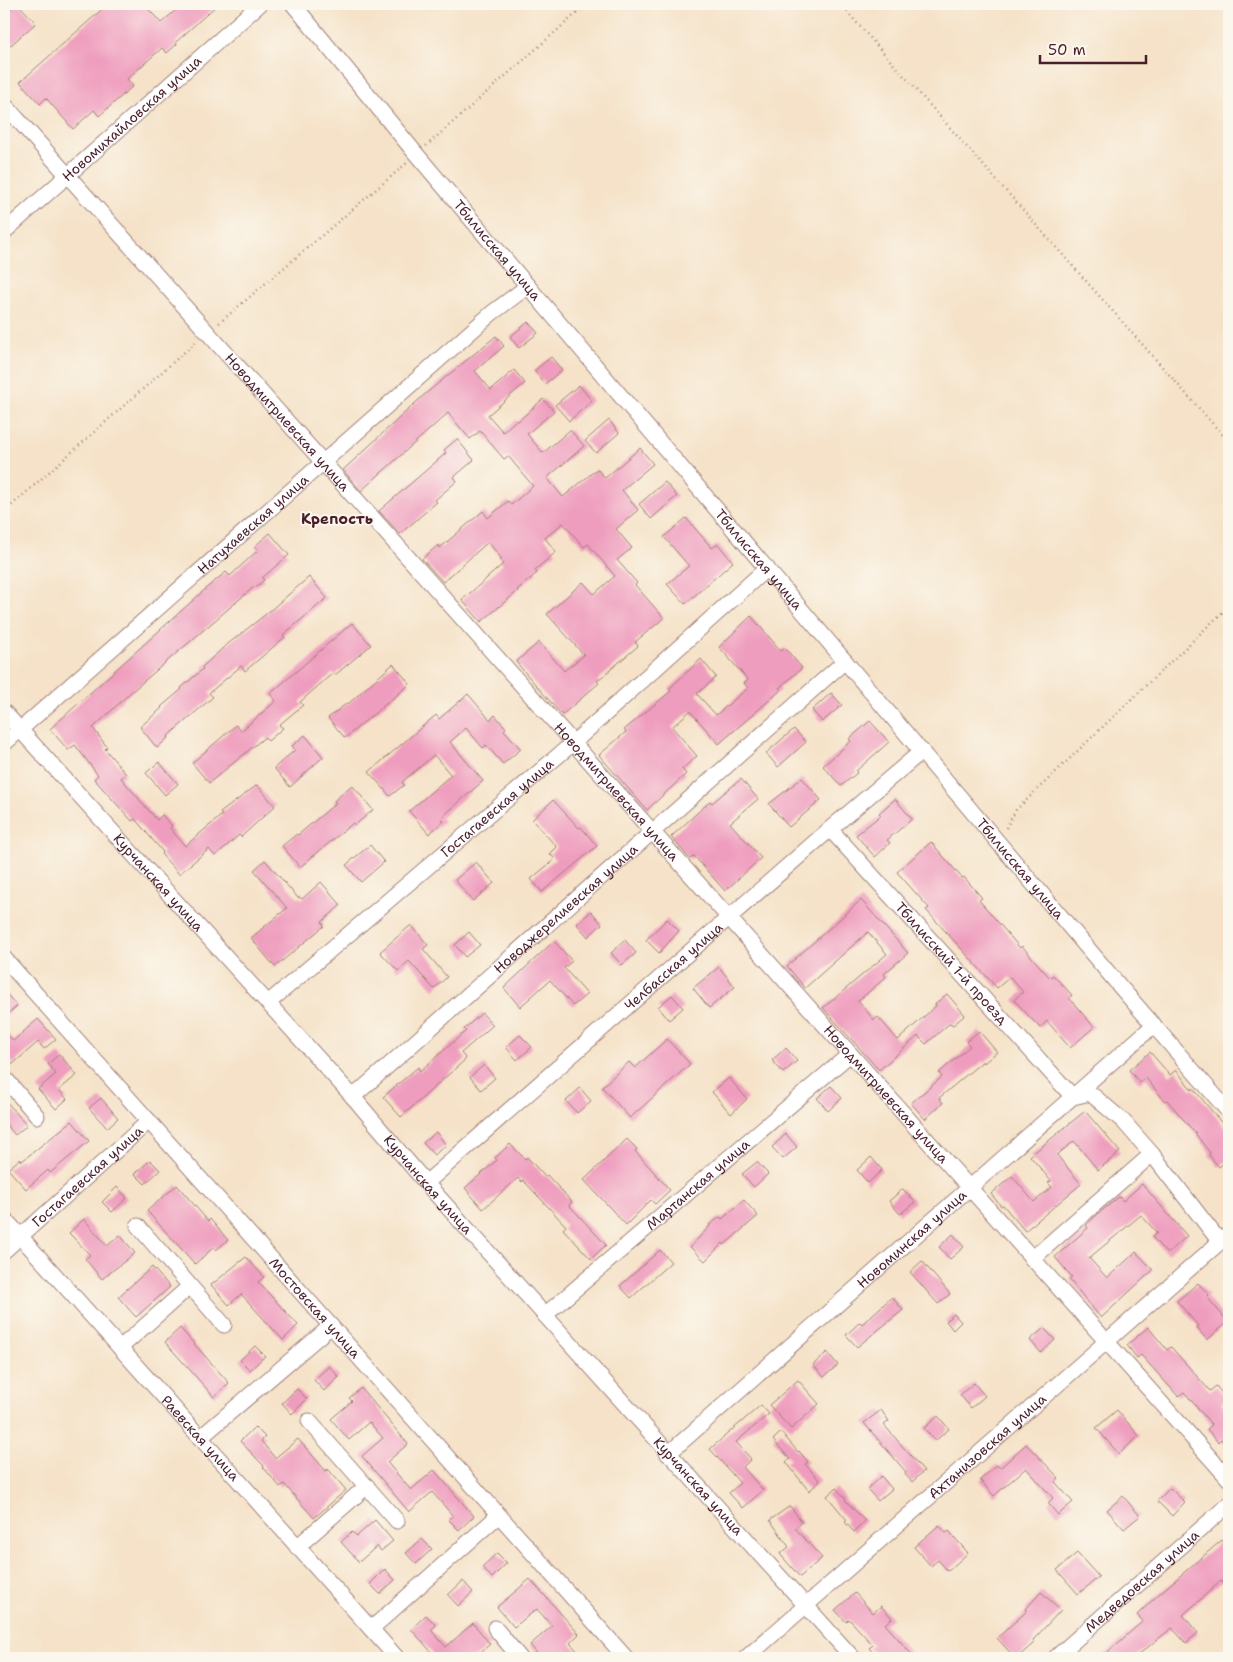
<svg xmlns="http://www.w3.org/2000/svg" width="1233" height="1662" viewBox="0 0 1233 1662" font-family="'Shantell Sans',sans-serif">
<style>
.building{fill:#ef9dbe}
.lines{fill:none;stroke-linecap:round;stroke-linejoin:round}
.minor-casing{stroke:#a0807a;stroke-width:17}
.path{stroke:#a0807a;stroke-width:2.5;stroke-dasharray:1 4;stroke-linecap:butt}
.minor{stroke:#fff;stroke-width:15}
.labels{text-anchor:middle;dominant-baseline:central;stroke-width:4;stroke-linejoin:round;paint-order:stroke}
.street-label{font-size:14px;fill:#4a1f2b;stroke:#fbf7ec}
.neighbourhood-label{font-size:15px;font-weight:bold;fill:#4a1f2b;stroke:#fbf7ec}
</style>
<rect width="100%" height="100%" fill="#fbf7ec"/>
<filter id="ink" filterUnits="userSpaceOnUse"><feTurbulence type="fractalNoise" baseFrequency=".02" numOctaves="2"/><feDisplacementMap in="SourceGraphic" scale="10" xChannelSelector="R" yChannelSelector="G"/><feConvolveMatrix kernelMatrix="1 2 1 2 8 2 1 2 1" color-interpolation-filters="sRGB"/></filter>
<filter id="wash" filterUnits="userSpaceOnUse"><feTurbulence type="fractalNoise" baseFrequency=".0096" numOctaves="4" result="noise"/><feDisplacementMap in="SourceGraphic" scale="20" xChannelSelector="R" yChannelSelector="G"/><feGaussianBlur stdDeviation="1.12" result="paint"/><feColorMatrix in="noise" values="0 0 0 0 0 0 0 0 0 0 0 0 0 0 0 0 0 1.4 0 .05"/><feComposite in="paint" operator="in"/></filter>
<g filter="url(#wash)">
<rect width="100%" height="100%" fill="#f5e2c8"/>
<g id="blocks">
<g class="building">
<path d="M16,4H18L36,23L4,51V15Z"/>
<path d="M108,4H144L161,23L183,4H218L176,42L177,44L167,53L162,48L127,79L133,86L99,116L94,110L73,129L46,98L40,104L20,82Z"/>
<path d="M528,322L538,333L519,348L510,337Z"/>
<path d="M496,336L504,346L475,371L491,390L514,370L525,383L488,415L503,432L516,420L517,422L543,399L554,411L527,434L543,453L570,430L584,446L547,478L563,497L597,469L605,478L640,448L653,464L622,490L638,510L616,529L632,548L617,560L637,583L635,585L664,618L635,642L638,646L597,681L599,683L562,715L516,662L539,642L564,671L584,655L547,614L583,582L594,594L615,576L588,544L584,547L563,523L545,538L556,552L535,570L537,573L517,590L518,591L481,622L462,600L503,564L500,560L502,559L488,542L443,582L422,559L438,545L440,548L483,511L488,518L508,501L511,505L533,486L508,456L504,459L480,431L470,439L448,413L361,491L343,470L424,395Z"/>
<path d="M551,357L562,370L545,384L534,371Z"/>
<path d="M579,385L592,401L569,421L555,405Z"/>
<path d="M609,420L619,433L596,453L585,441Z"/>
<path d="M457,439L474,460L454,477L457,481L435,500L437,502L400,534L379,511L446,453L444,450Z"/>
<path d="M665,482L677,496L651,519L639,504Z"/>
<path d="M686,518L712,548L718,544L733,562L685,604L667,584L689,566L664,537Z"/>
<path d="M270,533L289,555L262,578L264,580L256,587L255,586L130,693L93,728L107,747L105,749L126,774L121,778L157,820L162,815L172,826L170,828L185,846L222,815L220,813L257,785L275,806L241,837L239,835L215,856L209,849L179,874L161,854L163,852L135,819L132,821L94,779L98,775L75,745L68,750L50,729L210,585L226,572L230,576L258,550L255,546Z"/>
<path d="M309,577L327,598L283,635L285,637L245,671L241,666L209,693L213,697L168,736L169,737L157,748L140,727L162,708L161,707L182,689L181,688L203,669L202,667L224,647L266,614Z"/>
<path d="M751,616L781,651L785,648L802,668L779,688L781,690L719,744L690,711L672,727L697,756L682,769L686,774L647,810L599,755L626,732L624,730L671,691L669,689L701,659L716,677L697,694L716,715L748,688L744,683L748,680L719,647Z"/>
<path d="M352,623L371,645L335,675L333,673L300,702L303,705L279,725L283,728L268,741L265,737L209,783L192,763L236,725L241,731L276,701L270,694Z"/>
<path d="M393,664L410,684L345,738L328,718L347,703L348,704Z"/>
<path d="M831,693L842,705L822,722L812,710Z"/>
<path d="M468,694L490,720L495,715L506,728L504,730L521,749L503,764L486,745L483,748L466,728L450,742L483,781L441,818L444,821L429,834L409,811L451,775L434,755L402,782L404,785L390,796L369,772L436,715L439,719Z"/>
<path d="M870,721L889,742L856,771L857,773L841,786L823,766L851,741L849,739Z"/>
<path d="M794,729L806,742L778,767L766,753Z"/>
<path d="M305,735L323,757L290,787L274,768L295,750L292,746Z"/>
<path d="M159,762L178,784L165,795L146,773Z"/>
<path d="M802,778L821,800L789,827L769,804Z"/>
<path d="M741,779L758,799L730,823L761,858L725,891L694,856L690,859L671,837L710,801L712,803Z"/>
<path d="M352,785L373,810L355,825L353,823L300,867L282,846L297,834L298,835L336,803L334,801Z"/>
<path d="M895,799L912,819L887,840L890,843L875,857L856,835L881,815L879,813Z"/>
<path d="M553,800L579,828L581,827L597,846L542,892L531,879L555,859L550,854L557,847L532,820Z"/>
<path d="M931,842L962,878L964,877L982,898L979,900L1020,948L1022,946L1050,978L1053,975L1072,995L1069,998L1094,1027L1070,1048L1047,1021L1040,1028L1014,1000L1023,992L1010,977L997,988L926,910L929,908L897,872Z"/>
<path d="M370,845L384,862L361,882L346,865Z"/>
<path d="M265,860L298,898L300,897L302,899L321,882L341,905L322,922L324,926L275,967L251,938L287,908L254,870Z"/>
<path d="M476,862L494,883L473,901L455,880Z"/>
<path d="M861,900L908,953L884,974L886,977L858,1001L874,1020L878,1017L898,1040L936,1006L935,1004L947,994L965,1015L953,1025L950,1023L926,1044L918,1036L879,1070L823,1008L887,954L868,932L805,988L787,966Z"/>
<path d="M591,911L602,924L588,937L577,924Z"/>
<path d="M667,919L679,931L659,953L646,940Z"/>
<path d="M411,925L428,945L423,949L447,977L434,989L409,961L398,971L380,952Z"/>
<path d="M469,932L480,945L465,957L455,945Z"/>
<path d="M625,940L636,953L622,965L611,953Z"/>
<path d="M554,941L572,961L564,968L587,994L573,1006L550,980L520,1007L504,988Z"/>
<path d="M719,967L735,987L709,1008L693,988Z"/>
<path d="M4,991L17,1006L4,1017Z"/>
<path d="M672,995L683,1008L669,1020L658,1007Z"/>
<path d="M482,1013L493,1025L461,1053L466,1059L401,1117L383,1097L418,1067L420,1071L466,1031L464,1029Z"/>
<path d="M38,1019L56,1039L44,1049L38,1042L13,1064L4,1054V1030L13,1041Z"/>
<path d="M979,1031L997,1052L984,1063L983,1061L939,1098L943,1103L925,1119L911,1103L942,1077L939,1073L970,1046L966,1042Z"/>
<path d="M520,1035L532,1047L517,1060L506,1047Z"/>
<path d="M667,1039L690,1064L630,1118L602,1087L629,1062L635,1068Z"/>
<path d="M786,1048L797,1061L783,1073L772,1060Z"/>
<path d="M1150,1052L1170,1075L1176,1070L1192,1090L1193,1088L1229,1132V1159L1219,1167L1209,1155L1210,1153L1195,1133L1167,1100L1165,1101L1146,1078L1140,1083L1129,1070Z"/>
<path d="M59,1054L77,1075L59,1090L67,1099L56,1109L38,1089L56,1074L48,1064Z"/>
<path d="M484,1065L495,1078L481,1090L470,1077Z"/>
<path d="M729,1078L747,1099L731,1114L712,1092Z"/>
<path d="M831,1086L842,1098L828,1111L817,1098Z"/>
<path d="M580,1088L591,1101L577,1113L566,1101Z"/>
<path d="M101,1098L118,1118L107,1128L89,1108Z"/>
<path d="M4,1099L27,1125L15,1135L4,1122Z"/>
<path d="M1085,1111L1120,1152L1098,1170L1074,1141L1057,1155L1081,1184L1025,1231L1003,1205L1001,1206L991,1194L1012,1176L1034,1202L1052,1187L1048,1183L1051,1181L1030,1156Z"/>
<path d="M72,1121L89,1141L50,1173L48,1170L26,1189L8,1169L20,1159L22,1161Z"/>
<path d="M436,1132L446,1145L434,1155L423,1143Z"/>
<path d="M786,1134L797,1147L783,1159L772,1147Z"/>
<path d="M627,1139L637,1149L635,1151L670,1190L655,1204L651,1200L626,1225L584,1180Z"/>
<path d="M510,1144L525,1159L527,1157L545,1177L547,1175L572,1202L569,1205L606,1245L591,1259L563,1229L566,1226L523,1180L522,1182L518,1178L483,1209L465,1188L497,1160L495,1158Z"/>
<path d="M871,1157L882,1170L868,1183L857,1170Z"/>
<path d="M150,1160L160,1170L145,1184L135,1174Z"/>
<path d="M757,1162L768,1174L754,1187L742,1174Z"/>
<path d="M1142,1184L1187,1236L1167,1254L1152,1237L1157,1233L1141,1215L1089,1258L1107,1278L1136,1252L1153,1270L1101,1318L1069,1279L1072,1277L1055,1257L1088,1228L1086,1225L1098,1214L1119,1197L1123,1201Z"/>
<path d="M177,1185L208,1221L210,1219L228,1240L216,1250L214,1247L195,1264L147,1211Z"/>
<path d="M117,1187L127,1198L112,1212L102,1202Z"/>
<path d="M903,1189L915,1202L900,1214L889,1201Z"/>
<path d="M744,1200L758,1216L724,1245L723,1243L705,1261L690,1247L710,1226L709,1225L720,1217L722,1219Z"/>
<path d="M84,1219L107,1246L120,1235L135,1253L102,1279L85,1259L90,1255L69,1233Z"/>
<path d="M953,1234L964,1247L950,1259L939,1247Z"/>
<path d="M660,1250L671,1262L631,1298L620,1286Z"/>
<path d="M246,1257L264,1277L258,1282L298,1325L283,1340L241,1294L229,1305L211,1285Z"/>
<path d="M922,1261L950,1294L938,1304L910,1272Z"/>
<path d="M152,1267L170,1287L136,1317L118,1297Z"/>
<path d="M1198,1283L1209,1295L1207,1297L1228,1322L1207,1340L1196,1327L1198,1326L1177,1301Z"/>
<path d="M892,1297L903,1310L857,1347L846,1335L860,1322L862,1324Z"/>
<path d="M954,1314L961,1322L953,1330L946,1321Z"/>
<path d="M1148,1327L1167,1350L1171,1347L1210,1391L1216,1386L1226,1398L1221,1403L1229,1412V1449L1221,1439L1218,1442L1207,1429L1212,1425L1184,1392L1178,1396L1141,1355L1137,1358L1127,1345Z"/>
<path d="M180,1328L229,1383L214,1397L165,1342Z"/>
<path d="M1044,1328L1055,1340L1041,1353L1030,1340Z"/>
<path d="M255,1346L265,1356L250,1370L240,1360Z"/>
<path d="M827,1352L838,1365L824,1377L813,1365Z"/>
<path d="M329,1366L339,1377L324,1391L314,1380Z"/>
<path d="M798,1380L819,1404L791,1429L769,1405Z"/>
<path d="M974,1383L985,1396L971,1408L960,1395Z"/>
<path d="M361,1388L408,1444L387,1462L391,1467L411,1490L434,1470L474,1516L459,1530L449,1520L453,1516L432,1492L409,1512L362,1456L383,1438L369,1422L349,1440L331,1419L352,1401L349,1398Z"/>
<path d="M297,1389L307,1399L292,1414L282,1403Z"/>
<path d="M761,1405L769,1414L736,1442L751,1459L743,1467L763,1490L743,1508L729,1493L740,1483L710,1449Z"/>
<path d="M881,1410L889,1421L884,1425L924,1471L912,1482L905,1474L906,1472L864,1423Z"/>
<path d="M1117,1410L1139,1436L1119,1454L1096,1428Z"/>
<path d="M938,1416L949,1429L935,1441L924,1428Z"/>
<path d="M255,1427L265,1437L261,1441L275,1458L298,1439L326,1471L328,1469L346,1490L314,1518L284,1484L280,1487L263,1467L264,1466L240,1441Z"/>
<path d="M781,1432L798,1452L799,1451L808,1462L805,1464L820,1481L809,1491L786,1462L790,1459L773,1440Z"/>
<path d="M1026,1444L1059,1478L1055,1482L1073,1502L1058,1515L1048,1503L1053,1498L1026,1468L994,1496L980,1480L997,1465L1000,1468Z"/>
<path d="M881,1476L892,1489L878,1501L867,1489Z"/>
<path d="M836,1488L846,1499L845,1500L865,1521L854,1532L845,1522L847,1520L827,1496Z"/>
<path d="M1170,1488L1185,1502L1172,1516L1157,1501Z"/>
<path d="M1123,1496L1140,1516L1124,1529L1107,1510Z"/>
<path d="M790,1506L802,1522L795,1528L822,1558L800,1577L780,1554L789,1547L770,1520Z"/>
<path d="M375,1520L393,1541L381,1551L377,1546L359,1562L341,1542L352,1532L357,1536Z"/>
<path d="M939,1525L946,1533L949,1531L968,1553L948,1571L938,1560L931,1566L914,1547Z"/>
<path d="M422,1539L432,1549L416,1564L406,1553Z"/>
<path d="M1222,1540L1229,1549V1590L1221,1581L1183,1615L1198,1633L1186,1643L1172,1628L1134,1658H1101L1143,1621L1137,1615L1160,1593Z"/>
<path d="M497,1553L507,1563L492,1578L482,1567Z"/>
<path d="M1077,1553L1099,1577L1078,1594L1057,1570Z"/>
<path d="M385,1569L395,1580L380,1594L370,1584Z"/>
<path d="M530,1579L579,1634L570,1643L584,1658H541L530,1645L552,1626L537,1609L514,1627L497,1607Z"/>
<path d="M463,1581L473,1592L458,1606L448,1595Z"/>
<path d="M1041,1592L1061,1610L1033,1640L1035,1642L1017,1658H1015L997,1638L1027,1611L1025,1610Z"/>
<path d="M855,1593L873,1613L881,1606L892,1618L885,1624L915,1658H878L869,1648L873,1645L849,1619L846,1622L835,1610Z"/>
<path d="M426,1615L436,1625L431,1630L446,1647L473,1623L490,1644L474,1658H432L435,1656L411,1629Z"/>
</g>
</g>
</g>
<g filter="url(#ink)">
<use href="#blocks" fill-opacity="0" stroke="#a0807a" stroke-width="1"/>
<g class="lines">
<defs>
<g id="minor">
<path id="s1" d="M293,4L417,155L1123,990L1229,1112"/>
<path id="s2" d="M4,104L1229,1479"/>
<path id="s3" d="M4,232L260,4"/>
<path id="s4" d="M4,712L353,1097L426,1183L853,1658"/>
<path id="s5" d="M4,744L492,313L528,286"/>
<path id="s6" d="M830,829L1073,1097L1090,1093L1123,1121L1152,1154L1220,1242"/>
<path id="s7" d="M4,958L626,1658"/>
<path id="s8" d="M268,1003L573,743L767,568"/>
<path d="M4,1077L37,1116"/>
<path id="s9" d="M353,1097L845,661"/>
<path id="s10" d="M426,1183L830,829L922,751"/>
<path id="s11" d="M4,1218L397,1658"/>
<path d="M138,1226L224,1325"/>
<path id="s12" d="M4,1251L149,1121"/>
<path d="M1032,1259L1152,1154"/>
<path id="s13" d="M545,1315L850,1054"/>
<path d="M120,1348L190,1286"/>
<path d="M309,1421L397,1521"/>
<path d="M200,1438L331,1326"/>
<path id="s14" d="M668,1454L1154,1025"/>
<path d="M297,1547L367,1486"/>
<path d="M495,1628L520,1658"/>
<path d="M371,1629L499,1515"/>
<path id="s15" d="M746,1658L1229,1234"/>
<path id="s16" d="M1055,1658L1229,1504"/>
</g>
</defs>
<use href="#minor" class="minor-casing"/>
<g class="path">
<path d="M840,4L1229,442"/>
<path d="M426,146L587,4"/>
<path d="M219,323L407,163"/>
<path d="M4,512L197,341"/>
<path d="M1006,828L1016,810L1229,606"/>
</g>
<use href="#minor" class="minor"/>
</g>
</g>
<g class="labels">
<g class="street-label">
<text stroke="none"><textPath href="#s3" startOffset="171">Новомихайловская улица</textPath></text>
<text stroke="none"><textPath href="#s1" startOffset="320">Тбилисская улица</textPath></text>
<text stroke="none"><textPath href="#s2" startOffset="426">Новодмитриевская улица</textPath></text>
<text stroke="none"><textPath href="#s5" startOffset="332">Натухаевская улица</textPath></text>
<text stroke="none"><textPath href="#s1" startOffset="725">Тбилисская улица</textPath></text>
<text stroke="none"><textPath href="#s2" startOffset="921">Новодмитриевская улица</textPath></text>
<text stroke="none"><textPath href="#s8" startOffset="301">Гостагаевская улица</textPath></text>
<text stroke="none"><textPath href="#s1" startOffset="1130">Тбилисская улица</textPath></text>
<text stroke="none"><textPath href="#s4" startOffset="230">Курчанская улица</textPath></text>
<text stroke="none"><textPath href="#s9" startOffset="284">Новоджерелиевская улица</textPath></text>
<text stroke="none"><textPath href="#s6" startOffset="181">Тбилисский 1-й проезд</textPath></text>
<text stroke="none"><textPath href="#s10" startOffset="329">Челбасская улица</textPath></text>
<text stroke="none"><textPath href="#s2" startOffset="1326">Новодмитриевская улица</textPath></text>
<text stroke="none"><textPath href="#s12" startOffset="112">Гостагаевская улица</textPath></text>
<text stroke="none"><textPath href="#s4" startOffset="635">Курчанская улица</textPath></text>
<text stroke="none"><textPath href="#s13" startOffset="201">Мартанская улица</textPath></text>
<text stroke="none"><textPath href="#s14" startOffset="325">Новоминская улица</textPath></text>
<text stroke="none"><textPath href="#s7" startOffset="468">Мостовская улица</textPath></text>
<text stroke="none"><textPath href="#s11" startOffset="295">Раевская улица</textPath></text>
<text stroke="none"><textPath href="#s15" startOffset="321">Ахтанизовская улица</textPath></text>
<text stroke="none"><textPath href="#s4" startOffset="1040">Курчанская улица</textPath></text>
<text stroke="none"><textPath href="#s16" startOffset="116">Медведовская улица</textPath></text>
</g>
<g class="neighbourhood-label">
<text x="337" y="519">Крепость</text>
</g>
</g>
<rect width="1233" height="1662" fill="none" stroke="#fbf7ec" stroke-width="20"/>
<path d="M1040 55v8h106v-8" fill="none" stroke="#4a1f2b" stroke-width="2.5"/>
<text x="1048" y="55" font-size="15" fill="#4a1f2b" stroke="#fbf7ec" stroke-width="4" paint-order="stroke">50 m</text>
</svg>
